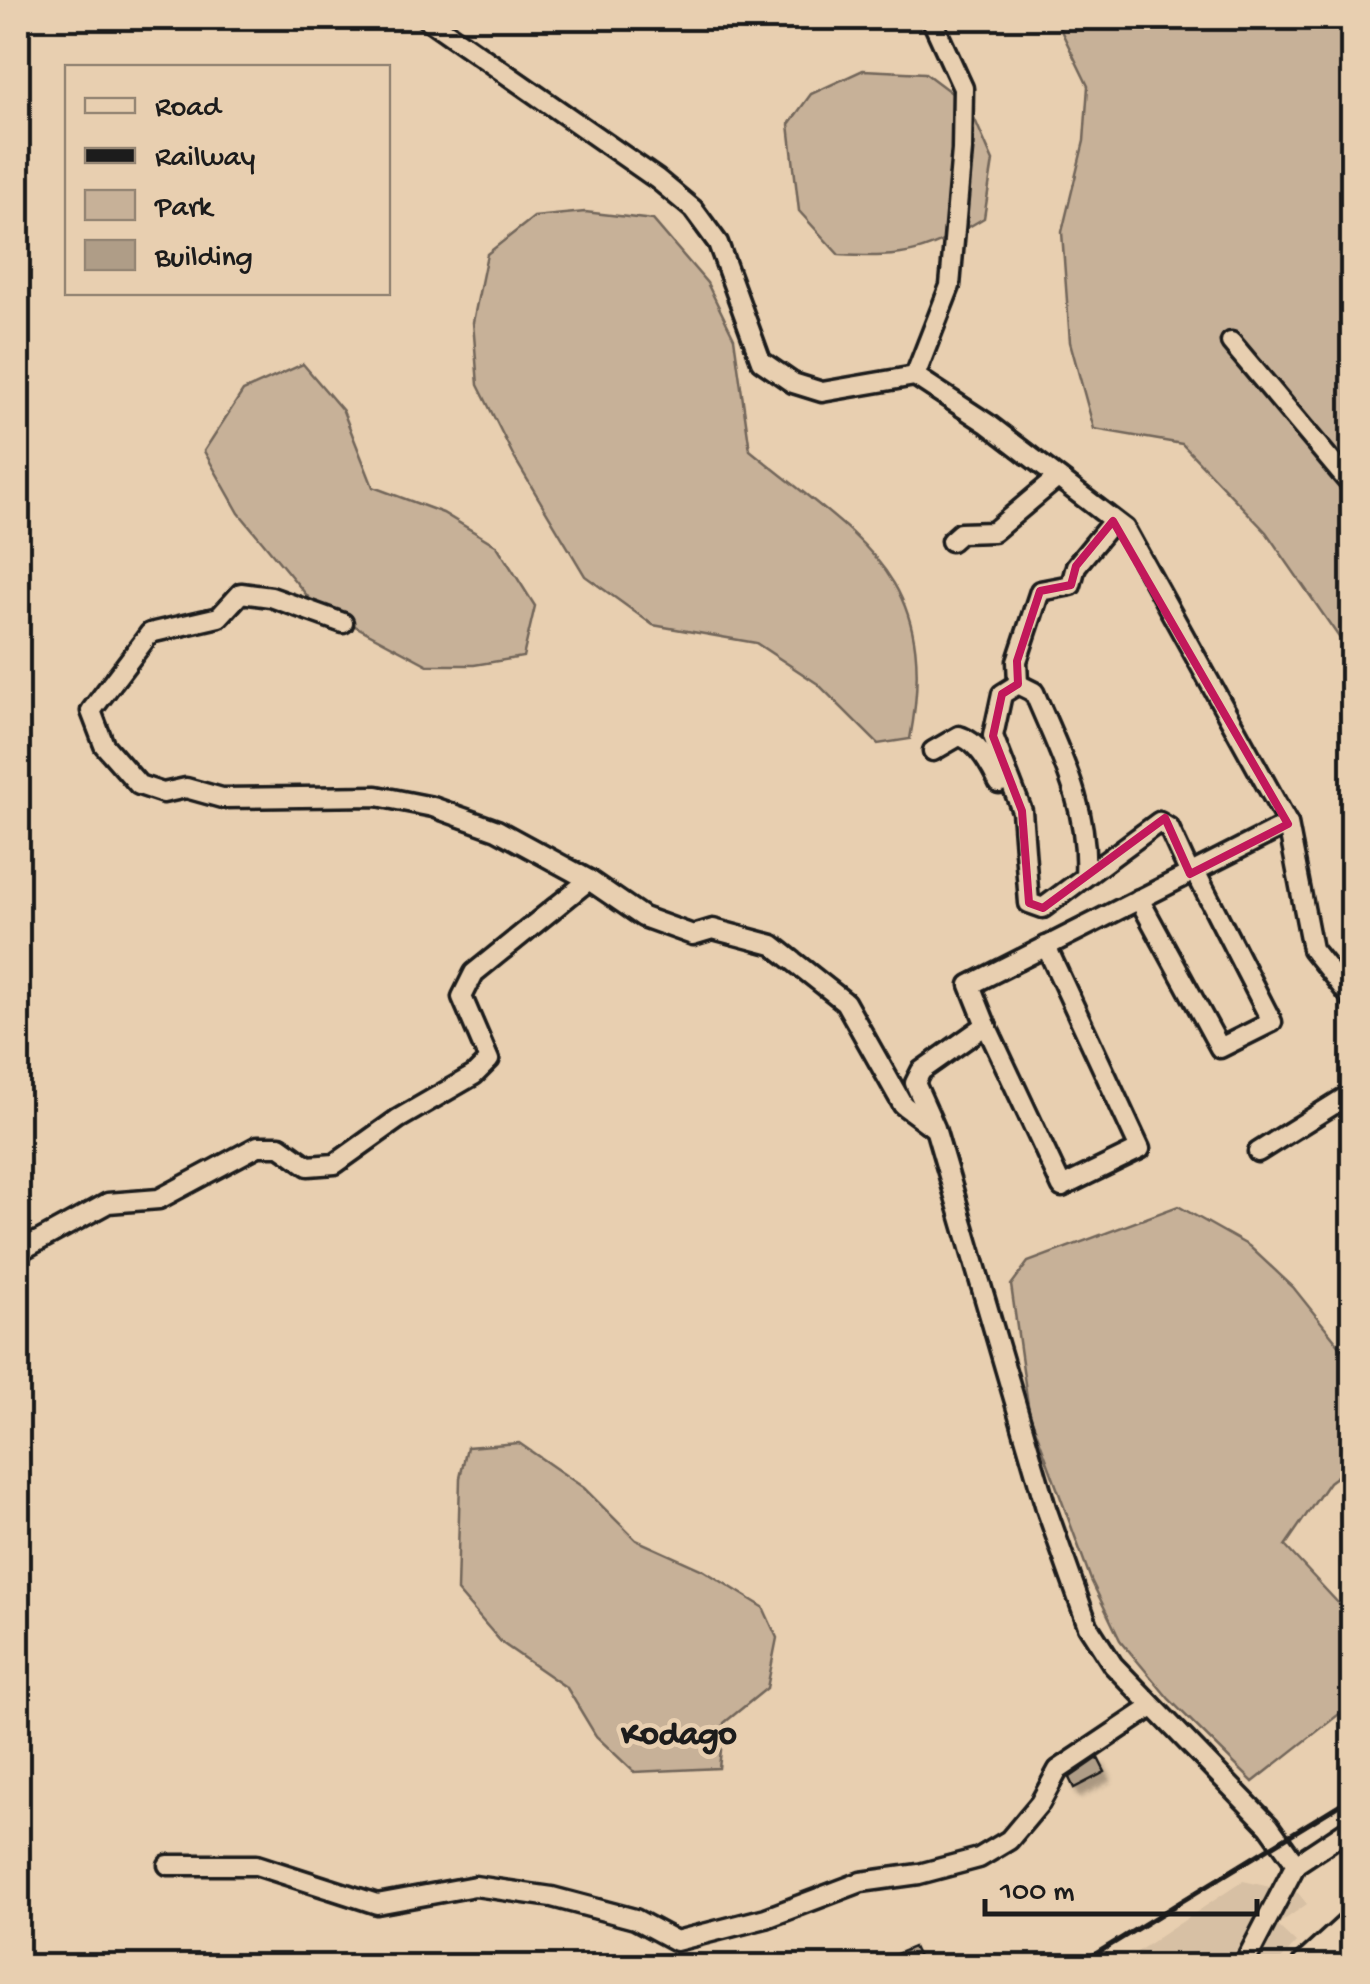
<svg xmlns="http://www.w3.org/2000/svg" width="1370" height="1984" viewBox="0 0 1370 1984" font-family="'Gochi Hand',sans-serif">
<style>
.built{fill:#d7c0a4}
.green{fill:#c7b198;stroke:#72665a;stroke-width:2.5}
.building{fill:#af9d87;stroke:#1c1c1c;stroke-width:2.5;filter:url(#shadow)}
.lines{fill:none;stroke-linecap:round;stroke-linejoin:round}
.street-casing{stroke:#1c1c1c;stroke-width:25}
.primary-casing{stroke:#1c1c1c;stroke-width:35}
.street{stroke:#e8cfb0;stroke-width:18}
.primary{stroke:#e8cfb0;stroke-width:28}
.rail{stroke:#1c1c1c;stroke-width:5}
.marked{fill:none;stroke:#c2185b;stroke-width:8;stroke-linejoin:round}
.labels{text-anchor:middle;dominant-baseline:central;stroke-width:9;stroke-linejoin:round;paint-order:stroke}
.quarter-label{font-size:35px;font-weight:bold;fill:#1c1c1c;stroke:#e8cfb0}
</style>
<defs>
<filter id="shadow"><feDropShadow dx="5" dy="8" stdDeviation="2.5" flood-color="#0004"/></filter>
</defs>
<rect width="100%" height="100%" fill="#e8cfb0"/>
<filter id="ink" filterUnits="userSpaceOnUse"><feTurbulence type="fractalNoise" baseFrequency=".01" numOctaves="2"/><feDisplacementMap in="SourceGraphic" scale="20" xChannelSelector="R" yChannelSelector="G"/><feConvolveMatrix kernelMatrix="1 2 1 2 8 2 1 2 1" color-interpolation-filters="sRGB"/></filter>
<g filter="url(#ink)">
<path class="built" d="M1243,1881L1298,1893L1307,1904L1277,1925L1296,1943L1275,1966H1116Z"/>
<g class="green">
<path d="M1055,18H1352V656L1266,532L1182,444L1094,429L1070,342L1062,232L1084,141L1088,86Z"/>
<path d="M863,70L925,73L969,106L993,161L984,218C926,253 907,259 839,255L799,211L789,124L811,94Z"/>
<path d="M585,212L653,220L707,283L734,338L750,450C861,541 941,576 910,739L878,744L818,684L756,643L653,625L585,576L515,459L478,385L473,322L487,254L534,217Z"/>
<path d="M303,364L343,411L373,487L443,513L497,546L535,606L523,657L474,665H428L314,604L239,513L204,451L243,391Z"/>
<path d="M1178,1206L1249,1246L1293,1287L1352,1361V1465L1329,1482L1285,1546L1352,1618V1704L1253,1782L1169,1699L1120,1640L1091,1580L1029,1412L1011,1285L1028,1262Z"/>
<path d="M519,1443L584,1488L636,1540L703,1570L763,1607L777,1638L767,1688L724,1723L719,1768L634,1772L596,1736L567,1688L502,1643L457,1591L460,1478L467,1447Z"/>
</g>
<g class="building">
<path d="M1098,1758L1105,1772L1074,1788L1069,1778Z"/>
<path d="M913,1947L922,1966H868Z"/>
</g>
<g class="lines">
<defs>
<g id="street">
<path d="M426,18L657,179L693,209L718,243L761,361L793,383L822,392L915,376L988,424L1125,529L1288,824L1312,949L1352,999"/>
<path d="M1231,342L1352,486"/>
<path d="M915,376L950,286L962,150L963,88L931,18"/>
<path d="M951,541L960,533L993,532L1057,478"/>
<path d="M343,623L271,597L241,593L219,617L150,633L91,711L104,745L139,785L163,793L186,788L222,798L377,796L433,807L497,830L589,880L643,917L693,935L713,929L773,945L845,1002L903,1105L934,1128"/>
<path d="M1018,684L1017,661L1040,591L1071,585L1076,566L1113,521"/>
<path d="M933,751L959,736C978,741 991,766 999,783"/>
<path d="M1288,824L970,985L986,1025L921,1071L915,1083L935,1128L1046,1508L1088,1626L1113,1665L1269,1826L1296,1864"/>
<path d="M1085,877C1089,806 1061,756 1034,692L1018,684L1002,694L993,736L1022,811L1029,903L1043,908L1159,822L1169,828L1190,874"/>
<path d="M1139,899L1220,1048L1272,1022L1195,871"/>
<path d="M986,1025L1062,1187L1140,1149L1046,946"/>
<path d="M1258,1152L1352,1093"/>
<path d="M18,1252L108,1203L159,1199L258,1146H280L308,1166L335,1164L398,1119L474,1075L489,1060L462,997L474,973L589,880"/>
<path d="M168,1865H256L377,1904L475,1886L552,1897L635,1919L676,1941L766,1918L861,1882L919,1874L979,1858L1009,1840L1040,1803L1058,1770L1152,1707"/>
<path d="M1243,1966L1296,1864L1352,1827"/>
</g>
<path id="primary" d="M1307,1966L1352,1925"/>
</defs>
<use href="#street" class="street-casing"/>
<use href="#primary" class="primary-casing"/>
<use href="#street" class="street"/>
<use href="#primary" class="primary"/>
<path class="rail" d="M1076,1966L1352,1797"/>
</g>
</g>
<path class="marked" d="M1113,521L1288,824L1190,874L1165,818L1043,908L1029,903L1022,811L993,736L1002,694L1018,684L1017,661L1040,591L1071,585L1076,566Z"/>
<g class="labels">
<g class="quarter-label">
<text x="679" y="1736">Kodago</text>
</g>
</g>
<rect width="1370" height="1984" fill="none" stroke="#e8cfb0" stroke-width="60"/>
<rect x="30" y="30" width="1310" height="1924" fill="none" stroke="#1c1c1c" stroke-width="4" filter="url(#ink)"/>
<rect x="65" y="65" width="325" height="230" fill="#e8cfb0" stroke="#968775" stroke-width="2.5"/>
<rect x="85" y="98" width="50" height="15" fill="#e8cfb0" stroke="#968775" stroke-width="2.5"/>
<text x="155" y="115" font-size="30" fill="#1c1c1c">Road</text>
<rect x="85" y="148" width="50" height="15" fill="#1c1c1c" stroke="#968775" stroke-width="2.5"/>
<text x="155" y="165" font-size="30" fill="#1c1c1c">Railway</text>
<rect x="85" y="190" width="50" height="30" fill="#c7b198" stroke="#968775" stroke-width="2.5"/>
<text x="155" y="215" font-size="30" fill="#1c1c1c">Park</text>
<rect x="85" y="240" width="50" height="30" fill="#af9d87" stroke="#968775" stroke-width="2.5"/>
<text x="155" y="265" font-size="30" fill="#1c1c1c">Building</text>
<path d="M985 1899v15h272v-15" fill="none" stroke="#1c1c1c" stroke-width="5"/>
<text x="1000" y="1899" font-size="30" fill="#1c1c1c" stroke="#e8cfb0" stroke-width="8" paint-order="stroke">100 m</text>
</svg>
